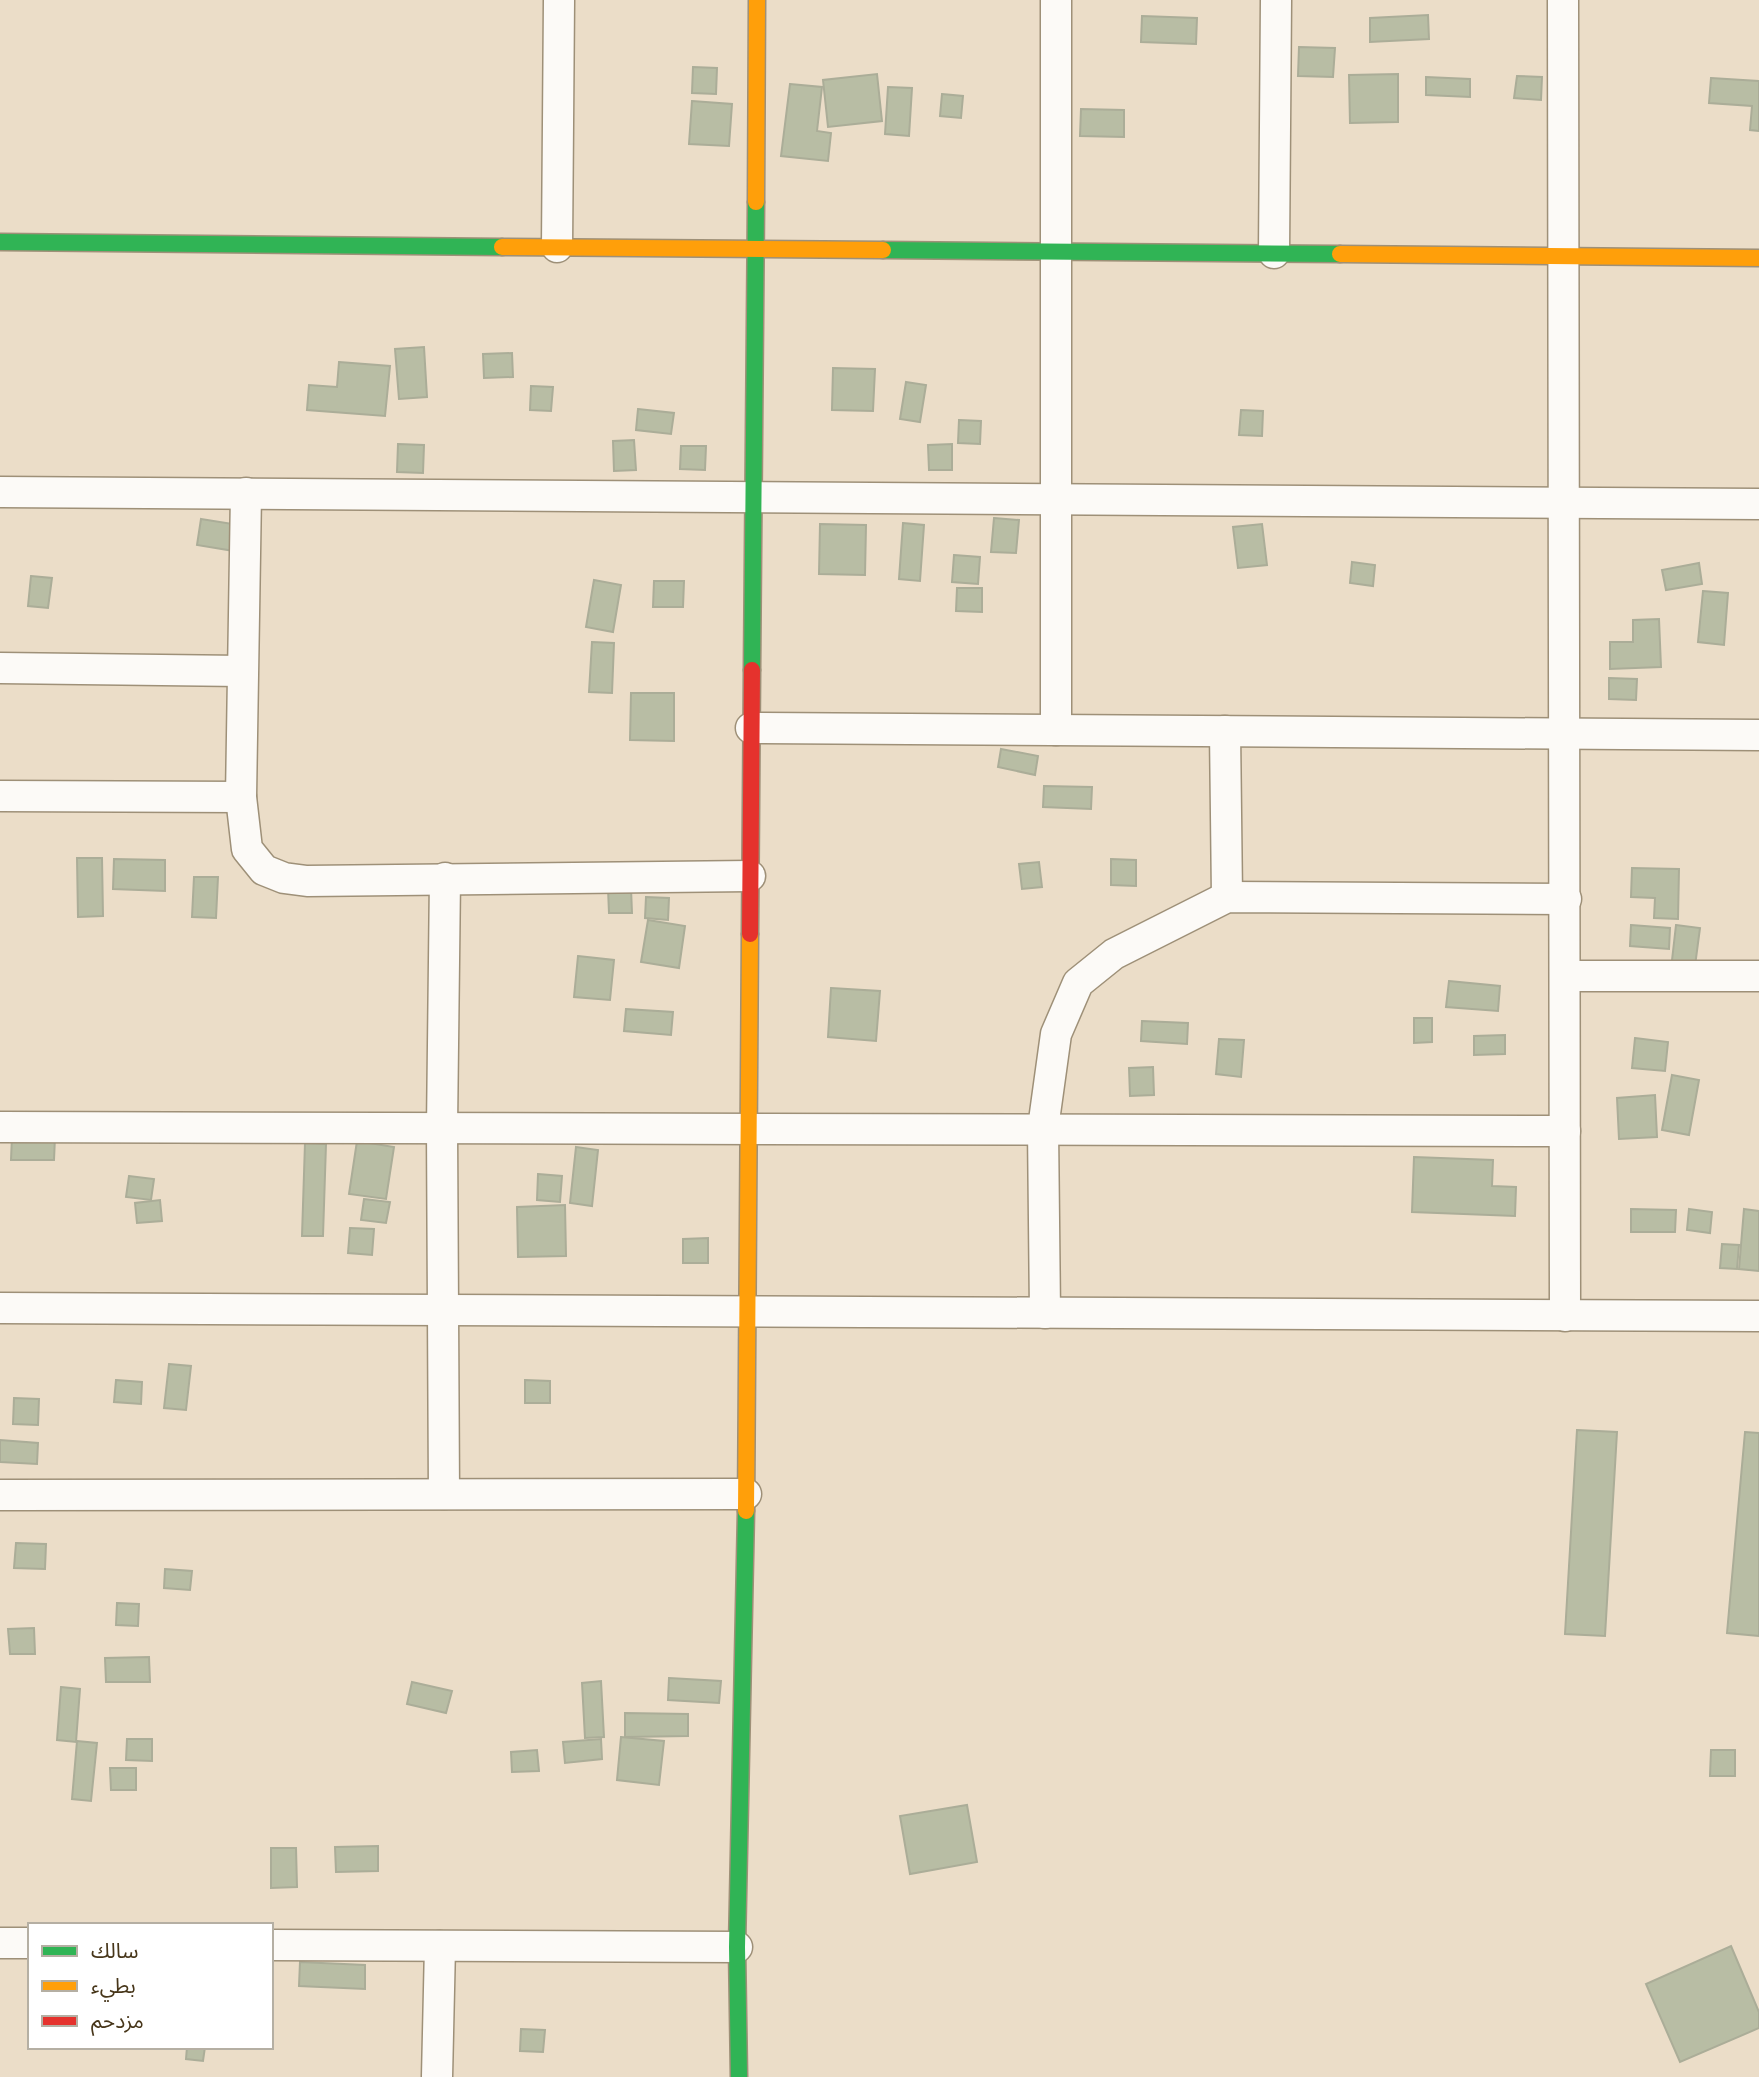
<svg xmlns="http://www.w3.org/2000/svg" width="1759" height="2077" viewBox="0 0 1759 2077" font-family="'Open Sans','Noto Sans Arabic',sans-serif">
<style>
.building{fill:#b8bda4;stroke:#abad98;stroke-width:2}
.lines{fill:none;stroke-linecap:round;stroke-linejoin:round}
.street-casing{stroke:#9e9078;stroke-width:33}
.fast-casing{stroke:#9e9078;stroke-width:19}
.slow-casing{stroke:#9e9078;stroke-width:19}
.jam-casing{stroke:#9e9078;stroke-width:19}
.street{stroke:#fcfaf7;stroke-width:30}
.fast{stroke:#30b455;stroke-width:16}
.slow{stroke:#ff9f0a;stroke-width:16}
.jam{stroke:#e5322d;stroke-width:16}
</style>
<rect width="100%" height="100%" fill="#ebddc8"/>
<g class="building">
<path d="M1428,15L1429,39L1370,42V18Z"/>
<path d="M1142,16L1197,18L1196,44L1141,42Z"/>
<path d="M1299,47L1335,48L1333,77L1298,76Z"/>
<path d="M693,67L717,68L716,94L692,93Z"/>
<path d="M877,74L882,121L828,127L823,80Z"/>
<path d="M1398,74V122L1350,123L1349,75Z"/>
<path d="M1517,76L1542,77L1541,100L1514,98Z"/>
<path d="M1426,77L1470,79V97L1426,95Z"/>
<path d="M1711,78L1759,81V131L1750,130L1752,106L1709,103Z"/>
<path d="M790,84L822,87L817,131L831,133L828,161L781,156Z"/>
<path d="M888,87L912,88L909,136L885,134Z"/>
<path d="M942,94L963,96L961,118L940,116Z"/>
<path d="M692,101L732,104L729,146L689,144Z"/>
<path d="M1081,109L1124,110V137L1080,136Z"/>
<path d="M424,347L427,397L399,399L395,349Z"/>
<path d="M512,353L513,377L484,378L483,354Z"/>
<path d="M339,362L390,366L385,416L307,410L309,385L337,387Z"/>
<path d="M833,368L875,369L873,411L832,410Z"/>
<path d="M906,382L926,385L920,422L900,419Z"/>
<path d="M531,386L553,387L551,411L530,410Z"/>
<path d="M638,409L674,413L671,434L636,430Z"/>
<path d="M1241,410L1263,411L1262,436L1239,435Z"/>
<path d="M959,420L981,421L980,444L958,443Z"/>
<path d="M634,440L636,470L614,471L613,441Z"/>
<path d="M398,444L424,445L423,473L397,472Z"/>
<path d="M952,444V470H929L928,445Z"/>
<path d="M681,446H706L705,470L680,469Z"/>
<path d="M994,518L1019,520L1016,553L991,552Z"/>
<path d="M201,519L239,525L234,551L197,545Z"/>
<path d="M903,523L924,525L920,581L899,579Z"/>
<path d="M820,524L866,525L865,575L819,574Z"/>
<path d="M1262,524L1267,565L1238,568L1233,527Z"/>
<path d="M954,555L980,557L978,584L952,582Z"/>
<path d="M1352,562L1375,565L1373,586L1350,583Z"/>
<path d="M1699,563L1702,584L1666,590L1662,570Z"/>
<path d="M31,576L52,578L48,608L28,606Z"/>
<path d="M594,580L621,585L613,632L586,627Z"/>
<path d="M654,581H684L683,607H653Z"/>
<path d="M957,588H982V612L956,611Z"/>
<path d="M1703,591L1728,593L1724,645L1698,642Z"/>
<path d="M1659,619L1661,667L1610,669V642H1633V620Z"/>
<path d="M592,642L614,643L612,693L589,692Z"/>
<path d="M1609,678L1637,679L1636,700L1609,699Z"/>
<path d="M631,693H674V741L630,740Z"/>
<path d="M1001,749L1038,756L1035,775L998,767Z"/>
<path d="M1044,786L1092,787L1091,809L1043,807Z"/>
<path d="M77,858H102L103,916L78,917Z"/>
<path d="M114,859L165,860V891L113,889Z"/>
<path d="M1111,859L1136,860V886L1111,885Z"/>
<path d="M1039,862L1042,887L1022,889L1019,864Z"/>
<path d="M630,863L632,913H609L607,864Z"/>
<path d="M1632,868L1679,869L1678,919L1654,918L1655,898L1631,897Z"/>
<path d="M194,877H218L216,918L192,917Z"/>
<path d="M646,897L669,898L668,920L645,918Z"/>
<path d="M648,920L685,926L679,968L641,962Z"/>
<path d="M1631,925L1670,928L1669,949L1630,946Z"/>
<path d="M1676,925L1700,928L1693,981L1670,978Z"/>
<path d="M578,956L614,960L610,1000L574,997Z"/>
<path d="M1449,981L1500,986L1498,1011L1446,1007Z"/>
<path d="M831,988L880,991L876,1041L828,1037Z"/>
<path d="M626,1009L673,1012L671,1035L624,1031Z"/>
<path d="M1414,1018H1432V1042L1414,1043Z"/>
<path d="M1142,1021L1188,1023L1187,1044L1141,1041Z"/>
<path d="M1505,1035V1054L1474,1055V1036Z"/>
<path d="M1635,1038L1668,1042L1665,1071L1632,1068Z"/>
<path d="M1219,1039L1244,1040L1241,1077L1216,1074Z"/>
<path d="M1153,1067L1154,1095L1130,1096L1129,1068Z"/>
<path d="M1672,1075L1699,1080L1689,1135L1662,1130Z"/>
<path d="M1655,1095L1657,1137L1619,1139L1617,1098Z"/>
<path d="M12,1136L55,1137L54,1160H11Z"/>
<path d="M357,1141L394,1147L386,1199L349,1194Z"/>
<path d="M305,1143L326,1144L323,1236H302Z"/>
<path d="M576,1147L598,1150L592,1206L570,1203Z"/>
<path d="M1414,1157L1493,1160L1492,1186L1516,1187L1515,1216L1412,1212Z"/>
<path d="M538,1174L562,1176L560,1202L537,1200Z"/>
<path d="M129,1176L154,1179L151,1200L126,1197Z"/>
<path d="M364,1199L390,1202L386,1223L361,1220Z"/>
<path d="M160,1200L162,1221L137,1223L135,1203Z"/>
<path d="M565,1205L566,1256L518,1257L517,1207Z"/>
<path d="M1631,1209L1676,1210L1675,1232H1631Z"/>
<path d="M1689,1209L1712,1212L1710,1233L1687,1230Z"/>
<path d="M1744,1209L1759,1211V1271L1739,1269Z"/>
<path d="M350,1228L374,1229L372,1255L348,1253Z"/>
<path d="M708,1238V1263H683V1239Z"/>
<path d="M1722,1244L1739,1245L1737,1269L1720,1268Z"/>
<path d="M169,1364L191,1366L186,1410L164,1408Z"/>
<path d="M116,1380L142,1382L141,1404L114,1402Z"/>
<path d="M525,1380L550,1381V1403H525Z"/>
<path d="M14,1398L39,1399L38,1425L13,1424Z"/>
<path d="M1577,1430L1617,1432L1605,1636L1565,1634Z"/>
<path d="M1745,1432L1759,1433V1636L1727,1633Z"/>
<path d="M0,1440L38,1443L37,1464L0,1462Z"/>
<path d="M16,1543L46,1544L45,1569L14,1568Z"/>
<path d="M165,1569L192,1571L190,1590L164,1588Z"/>
<path d="M117,1603L139,1604L138,1626L116,1625Z"/>
<path d="M34,1628L35,1654H10L8,1629Z"/>
<path d="M149,1657L150,1682H106L105,1658Z"/>
<path d="M669,1678L721,1681L719,1703L668,1700Z"/>
<path d="M601,1681L604,1737L585,1738L582,1683Z"/>
<path d="M412,1682L452,1691L446,1713L407,1704Z"/>
<path d="M61,1687L80,1689L76,1742L57,1740Z"/>
<path d="M625,1713L688,1714V1736L625,1737Z"/>
<path d="M621,1737L664,1741L659,1785L617,1780Z"/>
<path d="M127,1739H152V1761L126,1760Z"/>
<path d="M601,1739L602,1759L565,1763L563,1742Z"/>
<path d="M77,1741L97,1743L91,1801L72,1799Z"/>
<path d="M537,1750L539,1771L512,1772L511,1752Z"/>
<path d="M1711,1750H1735V1776H1710Z"/>
<path d="M110,1768H136V1790H111Z"/>
<path d="M967,1805L977,1862L910,1874L900,1816Z"/>
<path d="M378,1846V1871L336,1872L335,1847Z"/>
<path d="M271,1848H296L297,1887L271,1888Z"/>
<path d="M1731,1946L1759,2012V2028L1680,2062L1646,1984Z"/>
<path d="M300,1962L365,1965V1989L299,1986Z"/>
<path d="M521,2029L545,2030L543,2052L520,2051Z"/>
<path d="M187,2047H205L203,2061L186,2059Z"/>
</g>
<g class="lines">
<defs>
<g id="street">
<path d="M1056,0V730"/>
<path d="M1563,0L1565,1316"/>
<path d="M557,247L559,0"/>
<path d="M1274,253L1276,0"/>
<path d="M0,492L1759,504"/>
<path d="M246,493L241,797L247,849L264,870L284,878L307,881L750,876"/>
<path d="M0,668L242,671"/>
<path d="M751,728L1759,735"/>
<path d="M1225,731L1227,897"/>
<path d="M0,796L241,797"/>
<path d="M1565,976H1759"/>
<path d="M0,1127L1565,1131"/>
<path d="M0,1308L1759,1316"/>
<path d="M1045,1313L1043,1128L1056,1034L1078,983L1114,954L1227,897L1566,899"/>
<path d="M444,1494L442,1128L445,878"/>
<path d="M0,1495L746,1494"/>
<path d="M0,1943H30"/>
<path d="M271,1945L737,1947"/>
<path d="M437,2077L440,1946"/>
</g>
<g id="fast">
<path d="M0,242L502,247"/>
<path d="M883,250L1340,254"/>
<path d="M752,670L756,202"/>
<path d="M739,2077L737,1947L746,1511"/>
</g>
<g id="slow">
<path d="M756,202L757,0"/>
<path d="M502,247L883,250"/>
<path d="M1340,254L1759,258"/>
<path d="M746,1511L750,934"/>
</g>
<path id="jam" d="M750,934L752,670"/>
</defs>
<use href="#street" class="street-casing"/>
<use href="#fast" class="fast-casing"/>
<use href="#slow" class="slow-casing"/>
<use href="#jam" class="jam-casing"/>
<use href="#street" class="street"/>
<use href="#fast" class="fast"/>
<use href="#slow" class="slow"/>
<use href="#jam" class="jam"/>
</g>
<rect x="28" y="1923" width="245" height="126" fill="#ffffff" stroke="#b5afa3" stroke-width="2"/>
<rect x="42" y="1946" width="35" height="10" fill="#30b455" stroke="#b5afa3" stroke-width="2"/>
<text x="91" y="1958" font-size="21" fill="#47361a">سالك</text>
<rect x="42" y="1981" width="35" height="10" fill="#ff9f0a" stroke="#b5afa3" stroke-width="2"/>
<text x="91" y="1993" font-size="21" fill="#47361a">بطيء</text>
<rect x="42" y="2016" width="35" height="10" fill="#e5322d" stroke="#b5afa3" stroke-width="2"/>
<text x="91" y="2028" font-size="21" fill="#47361a">مزدحم</text>
</svg>
